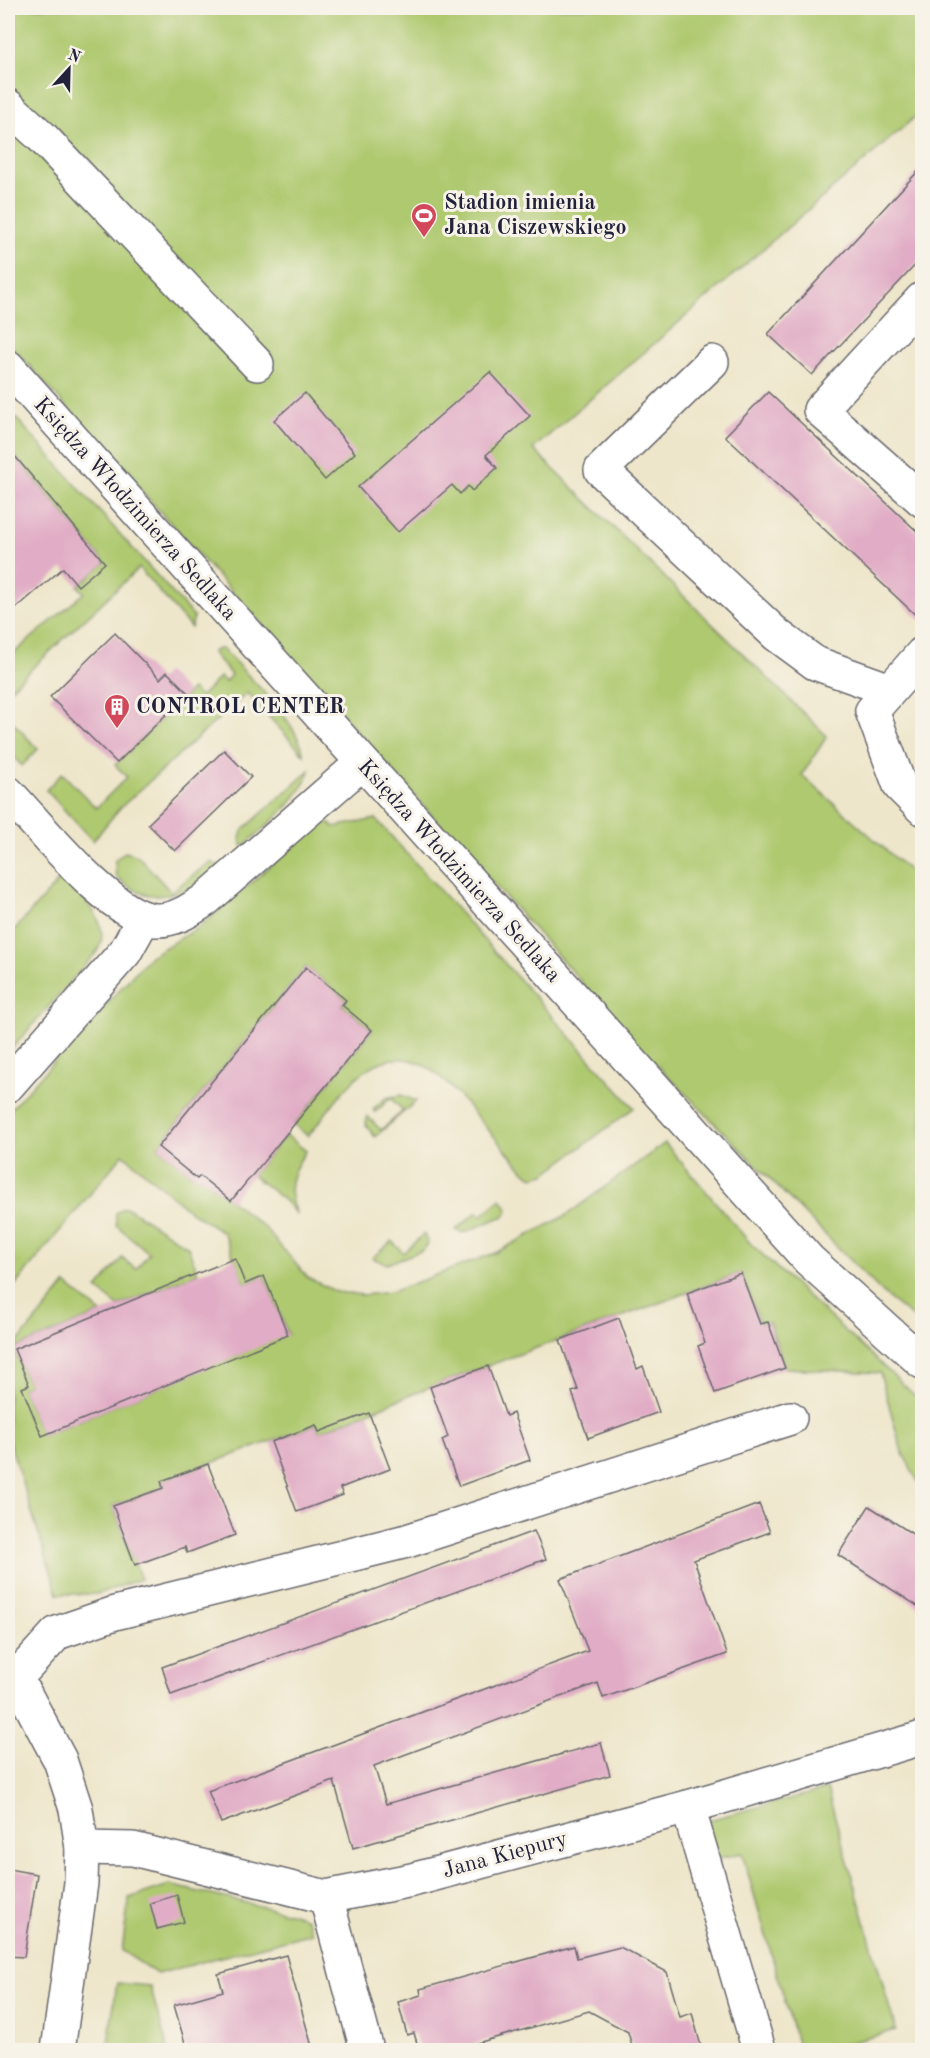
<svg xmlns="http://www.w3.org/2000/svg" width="930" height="2058" viewBox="0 0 930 2058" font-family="'Old Standard TT',serif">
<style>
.green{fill:#afc96f;stroke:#687655;stroke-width:1.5}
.building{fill:#e1adc6}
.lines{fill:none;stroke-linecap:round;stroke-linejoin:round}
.minor-casing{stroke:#69676d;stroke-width:36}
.minor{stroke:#fff;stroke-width:33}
.labels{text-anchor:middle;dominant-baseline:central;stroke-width:6;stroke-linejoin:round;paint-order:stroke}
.poi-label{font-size:22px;font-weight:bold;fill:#22223b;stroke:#f7f3e8;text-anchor:start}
.street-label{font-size:22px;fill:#22223b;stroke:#f7f3e8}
</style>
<rect width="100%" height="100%" fill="#f7f3e8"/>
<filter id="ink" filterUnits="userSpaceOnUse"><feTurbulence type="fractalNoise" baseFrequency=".0167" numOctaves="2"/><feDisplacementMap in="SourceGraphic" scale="12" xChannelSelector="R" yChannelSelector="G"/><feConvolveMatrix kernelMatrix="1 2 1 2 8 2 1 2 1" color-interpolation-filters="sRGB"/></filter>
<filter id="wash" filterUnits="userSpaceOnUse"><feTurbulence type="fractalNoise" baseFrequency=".008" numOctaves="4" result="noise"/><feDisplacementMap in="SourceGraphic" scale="24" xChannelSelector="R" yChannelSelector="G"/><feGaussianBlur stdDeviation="1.35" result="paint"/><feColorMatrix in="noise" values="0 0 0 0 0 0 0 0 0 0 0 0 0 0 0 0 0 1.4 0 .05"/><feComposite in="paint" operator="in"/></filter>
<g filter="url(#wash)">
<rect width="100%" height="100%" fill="#eee6ca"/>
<g class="green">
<path d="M8,8H922V111L533,449L827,736L802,775L922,882V1324L887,1297L644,1052L8,342Z"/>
<path d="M8,409L194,617L191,628L139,568L8,691V658L84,593L78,586L105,563L8,448Z"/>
<path d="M218,649H223C248,677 296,718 304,755L247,693L119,809L93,841L46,790L62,773L96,808L127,777L115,765L117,763L192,689L200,697L220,677L225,682L231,675L212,652Z"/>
<path d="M8,717L38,749L22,766L8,751Z"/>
<path d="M310,770C299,803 268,824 243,847L240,839L242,831Z"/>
<path d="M376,819L634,1108L545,1174L533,1177L525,1172C509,1154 493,1135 477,1117C448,1084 414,1035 365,1071C343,1086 326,1115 308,1136L294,1125L372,1030L342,1005L346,1000L306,967L158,1147L197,1179L200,1176L264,1227L308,1278L337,1292L363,1295L391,1292L495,1253L565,1216L665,1143L751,1244L922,1402V1489L902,1452L880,1373L785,1368L769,1322L760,1324L741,1273L430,1387L319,1432L316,1425L162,1481L163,1488L113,1506L141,1579L97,1594H58L8,1438V1354L66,1284L101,1313L14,1349L29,1385L22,1388L42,1436L288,1334L264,1277L245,1284L223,1232L192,1213L123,1154L8,1294V1112L150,956L198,928L315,828L328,821L333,827Z"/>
<path d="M125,852L138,856L171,892L210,862L220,866C187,894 151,911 116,876L115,860Z"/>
<path d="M62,877C81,897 117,925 95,954L8,1053V937Z"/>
<path d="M401,1095L416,1101L375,1137L366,1125L367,1116L381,1130L403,1111L391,1098L375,1112L373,1109L386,1098Z"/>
<path d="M286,1135L306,1151C291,1172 284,1191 297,1215L285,1201L252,1175Z"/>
<path d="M501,1199L508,1209L504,1216L463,1233L456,1230L477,1212L481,1216Z"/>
<path d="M123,1208H128L188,1247L198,1273L118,1306L97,1289L122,1258L136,1269L149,1253L116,1225V1213Z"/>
<path d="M424,1234L428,1244L423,1250L387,1264L372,1258L392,1241L403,1253Z"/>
<path d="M827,1789L896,2030L824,2050H799L742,1853L710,1860L706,1828L709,1820Z"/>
<path d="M169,1885L294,1914L307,1919L312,1933L157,1974L122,1951L129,1898Z"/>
<path d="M117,1983L150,1986L168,2050H107Z"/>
</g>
<g id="blocks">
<g class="building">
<path d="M922,167V258L812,375L768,334Z"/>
<path d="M490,372L530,416L486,455L497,468L472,491L468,486L460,494L452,485L398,532L358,487Z"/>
<path d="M768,392L922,536V621L725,436Z"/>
<path d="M305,393L355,453L325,480L274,420Z"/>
<path d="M8,448L105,563L78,586L63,568L8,615Z"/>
<path d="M115,633L160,679L167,672L188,693L117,763L50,697Z"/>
<path d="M224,750L251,777L175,851L148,824Z"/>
<path d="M306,967L346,1000L342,1005L372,1030L231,1201L200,1176L197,1179L158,1147Z"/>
<path d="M235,1258L245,1284L264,1276L288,1335L42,1436L22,1388L29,1385L14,1349Z"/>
<path d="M741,1273L760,1324L768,1322L785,1368L715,1393L698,1346L705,1343L687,1293Z"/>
<path d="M619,1318L637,1369L643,1366L659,1412L588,1438L572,1392L578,1390L560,1340Z"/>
<path d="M488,1366L506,1416L513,1413L530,1460L459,1486L442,1440L448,1437L430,1387Z"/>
<path d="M369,1413L390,1469L340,1488L343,1495L297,1512L271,1442L316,1425L319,1432Z"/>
<path d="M208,1464L235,1535L187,1553L185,1547L135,1565L113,1506L163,1488L161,1481Z"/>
<path d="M759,1504L770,1532L694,1560L727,1654L603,1698L598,1683L374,1766L386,1804L601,1743L610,1775L353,1848L334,1781L221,1823L208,1791L588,1651L560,1579Z"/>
<path d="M869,1506L922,1540V1609L838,1555Z"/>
<path d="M534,1531L546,1559L171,1695L162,1667Z"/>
<path d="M8,1869L37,1874L24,1957L8,1956Z"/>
<path d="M177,1895L184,1922L157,1929L150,1903Z"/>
<path d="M574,1946L577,1958L620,1947L667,1972L680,2017L692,2013L702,2050H633L628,2032L589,2011L453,2050H419L414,2033L407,2035L398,2002L421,1995L420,1989Z"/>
<path d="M286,1955L313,2050H187L174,2005L223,1991L218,1974Z"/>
</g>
</g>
</g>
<g filter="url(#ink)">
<use href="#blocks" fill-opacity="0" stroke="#69676d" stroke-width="1.5"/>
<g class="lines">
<defs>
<g id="minor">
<path d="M8,106L42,137L257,364"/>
<path d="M922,299L820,410L922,500"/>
<path d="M712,362L601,470L777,635L815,663L890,690"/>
<path d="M8,367L809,1260L922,1362"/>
<path d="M922,654L872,711L900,786L922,808"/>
<path d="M8,793C39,825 111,917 155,920C175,921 190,910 205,900L362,763"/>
<path d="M8,1085L125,952L144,918"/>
<path d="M8,1672L25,1694L60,1760L76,1809L82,1848L81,1883L58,2050"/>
<path d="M15,1679L57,1633L115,1613L407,1541L790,1418"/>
<path d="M688,1807L759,2050"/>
<path d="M82,1848L133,1849L326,1897L412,1880L688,1807L922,1738"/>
<path d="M326,1897L367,2050"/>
</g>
</defs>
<use href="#minor" class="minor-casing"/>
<use href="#minor" class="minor"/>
</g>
</g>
<defs>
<symbol id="stadium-pin" viewBox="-11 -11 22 30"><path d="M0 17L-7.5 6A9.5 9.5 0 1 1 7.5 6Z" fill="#d1495b" stroke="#f7f3e8"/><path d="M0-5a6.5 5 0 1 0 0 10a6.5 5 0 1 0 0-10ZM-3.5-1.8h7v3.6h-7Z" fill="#fff"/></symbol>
<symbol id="building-pin" viewBox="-11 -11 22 30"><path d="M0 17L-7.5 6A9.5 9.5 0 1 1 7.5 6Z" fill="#d1495b" stroke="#f7f3e8"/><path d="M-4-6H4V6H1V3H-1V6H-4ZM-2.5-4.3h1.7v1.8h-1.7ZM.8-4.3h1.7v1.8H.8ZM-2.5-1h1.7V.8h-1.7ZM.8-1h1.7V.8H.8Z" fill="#fff"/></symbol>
</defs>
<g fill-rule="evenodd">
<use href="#stadium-pin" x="409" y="201" width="30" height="40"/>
<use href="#building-pin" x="102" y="692" width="30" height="40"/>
</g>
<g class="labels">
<g class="poi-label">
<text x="444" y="203">Stadion imienia<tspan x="444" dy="25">Jana Ciszewskiego</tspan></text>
<text x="136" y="707">CONTROL CENTER</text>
</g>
<g class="street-label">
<text transform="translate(135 509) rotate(48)">Księdza Włodzimierza Sedlaka</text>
<text transform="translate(459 871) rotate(48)">Księdza Włodzimierza Sedlaka</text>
<text transform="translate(505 1855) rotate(-15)">Jana Kiepury</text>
</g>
</g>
<rect width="930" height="2058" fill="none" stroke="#f7f3e8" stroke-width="30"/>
<g transform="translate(69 69) rotate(22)" stroke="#f7f3e8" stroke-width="4.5" paint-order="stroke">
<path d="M0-4.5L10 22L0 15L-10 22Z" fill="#22223b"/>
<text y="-9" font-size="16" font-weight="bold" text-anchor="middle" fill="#22223b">N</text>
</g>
</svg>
